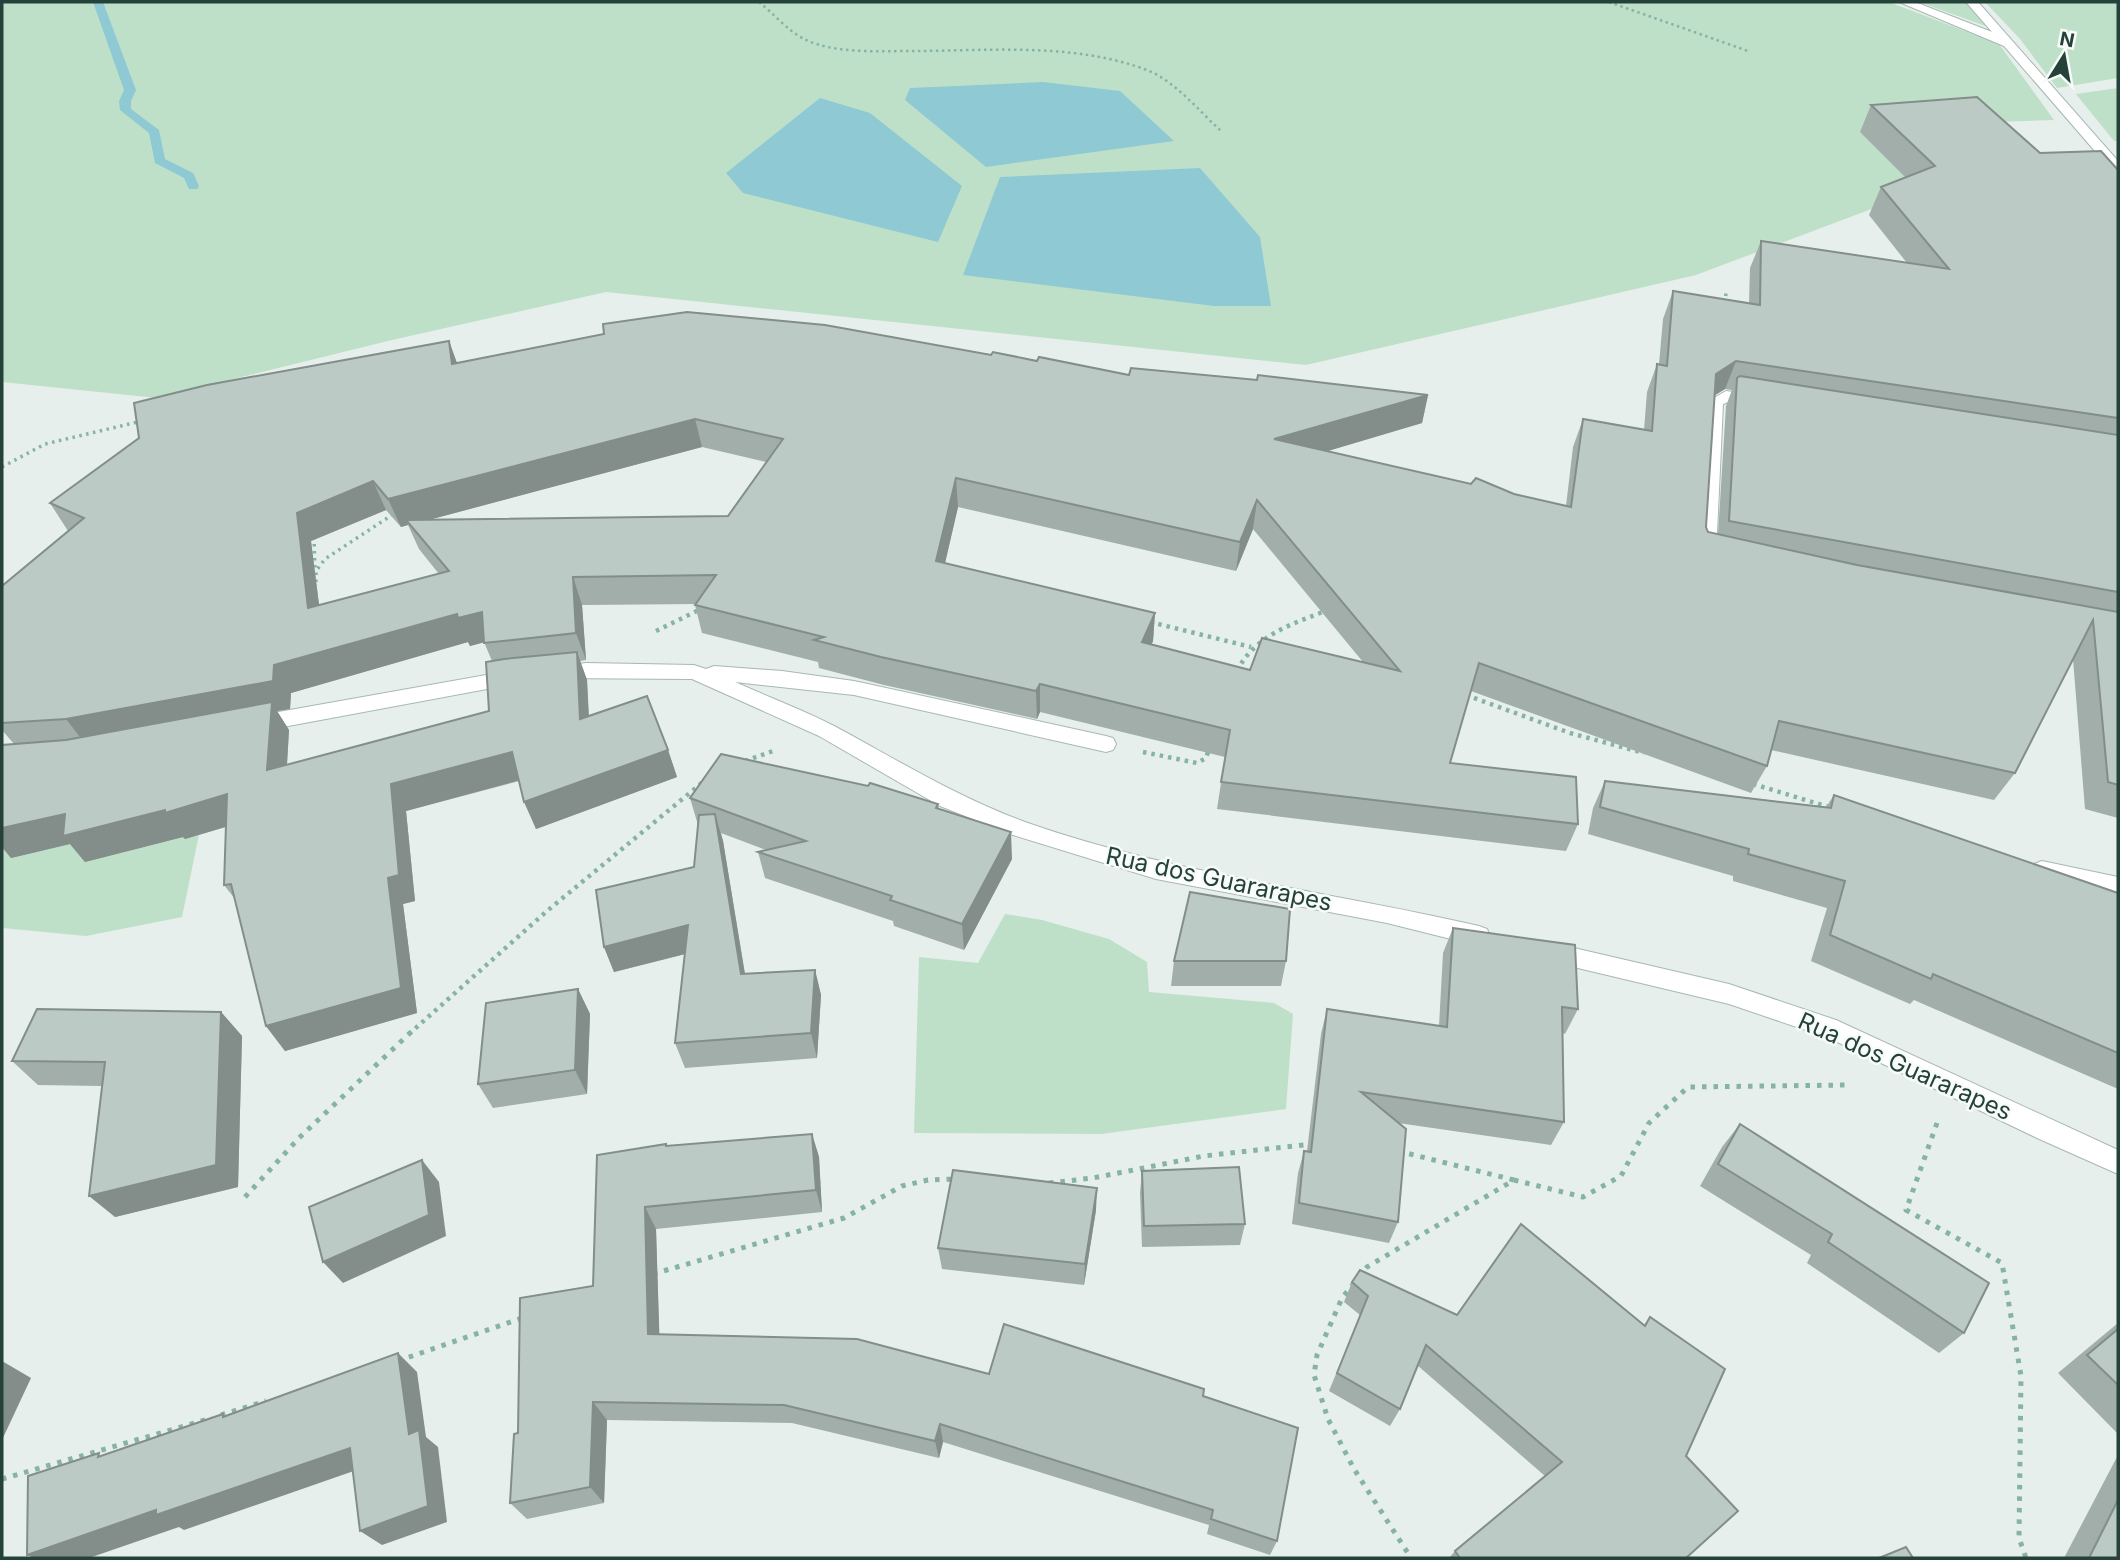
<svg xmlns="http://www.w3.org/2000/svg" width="2120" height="1560" viewBox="0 0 2120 1560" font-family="Inter,sans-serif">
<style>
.green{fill:#bfe0c8}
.water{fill:#8ec9d4}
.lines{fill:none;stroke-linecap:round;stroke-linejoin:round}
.stream{fill:#8ec9d4;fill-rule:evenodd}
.minor-casing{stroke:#a8b8b2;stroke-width:2}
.path-far3{stroke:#86b3a5;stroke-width:2.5;stroke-dasharray:2.5 3.5;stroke-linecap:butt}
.path-far2{stroke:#86b3a5;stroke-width:3.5;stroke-dasharray:2.5 4.5;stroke-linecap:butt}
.path-far1{stroke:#86b3a5;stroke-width:4.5;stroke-dasharray:3.5 5;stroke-linecap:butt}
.path{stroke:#86b3a5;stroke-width:5;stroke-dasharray:4.5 7;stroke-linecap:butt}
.minor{fill:#fff;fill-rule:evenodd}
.wall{fill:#a1aea9;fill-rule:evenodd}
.shaded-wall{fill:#838d89}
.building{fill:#bbcac4;stroke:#838d89;stroke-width:2;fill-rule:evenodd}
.labels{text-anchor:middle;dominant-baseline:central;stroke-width:5;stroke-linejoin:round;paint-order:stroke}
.street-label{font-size:24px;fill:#24423a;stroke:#f7fbf9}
</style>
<rect width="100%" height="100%" fill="#e6efeb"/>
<g class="green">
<path d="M2,2H1889L1999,44L2054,120L1960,123L1951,179L1696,275L1306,365L606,292L392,340L157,398L2,382Z"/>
<path d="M1919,2H1966L1991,28Z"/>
<path d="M1985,2H2118V78L2057,88L2020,39Z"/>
<path d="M2118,88V141H2114L2076,94Z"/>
<path d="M204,810L182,917L86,936L2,928V812Z"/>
<path d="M1005,914L1042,920L1109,939L1147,962L1149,992L1274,1003L1293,1014L1286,1109L1101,1134L914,1133L919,957L978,963Z"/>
</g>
<g class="water">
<path d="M1043,82L1120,91L1174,141L986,167L905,100L910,88Z"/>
<path d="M820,98L870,113L962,186L938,242L743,193L726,173Z"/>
<path d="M1200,168L1260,237L1271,306H1214L963,275L1000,177Z"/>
</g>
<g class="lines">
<path class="stream" d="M93,2H103L136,90L131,101V109L159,130L165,159L193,173L199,186L197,189H189L184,178L155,163L149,133L120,110L119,101L124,90Z"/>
<defs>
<g id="minor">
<path d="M1899,2H1915L1992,32L1966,2H1978L2118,161V173L2113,172L2004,46Z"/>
<path d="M1726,391L1756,395L1764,400C1753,411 1737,398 1723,404L1716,555L1714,559H1700L1698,555L1707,402Z"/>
<path d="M586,663L694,665L706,669L714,666L782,671L854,681L1106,736L1113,738L1116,744L1113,750L1106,752L854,695L735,682C768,697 804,710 836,727C899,761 957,797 1025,822C1172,874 1328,891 1479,926L1487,929L1490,936L1487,943L1479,946L1387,923L1156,879L1013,835L940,806L819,736L692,679L549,678L546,673L549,668Z"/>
<path d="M514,670L521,672L524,677L521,682L514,684L256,732L249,729L246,724L249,719L256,716Z"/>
<path d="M2042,861L2118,877V895L2034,876L2031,870L2034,864Z"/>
<path d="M1548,942L1729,984L1836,1020L2118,1150V1174L2037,1138L1829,1038L1729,1004L1540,959L1537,952L1540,945Z"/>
</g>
</defs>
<use href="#minor" class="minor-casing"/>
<g class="path-far3">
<path d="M759,2C773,13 788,31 804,39C834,54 877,51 910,51C989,51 1072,42 1147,70C1175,81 1199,111 1221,131"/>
<path d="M1609,2L1748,51"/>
</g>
<g class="path-far2">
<path d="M1725,303L1726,293"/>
<path d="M2,467L45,444L142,421"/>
<path d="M314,537L315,570"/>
<path d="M316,582V571L325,559L395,513"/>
<path d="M698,611L702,609"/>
<path d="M1325,611L1328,610"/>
</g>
<g class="path-far1">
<path d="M1150,622L1251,647"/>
<path d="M656,631L701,609"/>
<path d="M1237,671C1255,635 1292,624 1328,610"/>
<path d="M1466,695L1570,733L1644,753"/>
<path d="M1143,752L1197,763L1206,758L1209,749"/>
<path d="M745,761L773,751"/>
<path d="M1753,784L1832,808"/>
<path d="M409,1034L547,911L703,782"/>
</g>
<g class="path">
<path d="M1937,1123L1906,1210L2002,1263L2021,1376L2019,1538L2026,1558"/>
<path d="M1398,1151L1514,1180L1367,1267L1342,1298L1317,1355L1314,1375L1328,1419L1354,1469L1411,1558"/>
<path d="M1514,1180L1583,1197L1621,1176L1649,1123L1688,1087L1847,1085"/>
<path d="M1049,1183L1093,1178L1204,1156L1313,1144"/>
<path d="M245,1197L299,1138L411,1032"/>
<path d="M653,1274L844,1218L902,1186L928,1180L956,1179"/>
<path d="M398,1361L525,1317"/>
<path d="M221,1415L266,1401"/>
<path d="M2,1479L212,1418"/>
</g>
<use href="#minor" class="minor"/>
</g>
<g class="wall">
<path d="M1871,105L2040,153L2118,170V818L2085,809L2073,659L2015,773L1994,800L1771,750L1767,766L1751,793L1471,691L1450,763L1578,824L1566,851L1217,809L1225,757L1040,712L1037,719L884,685L819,668L818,662L702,633L695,605L696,604L582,605L586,660L580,661L587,680L589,716L668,750L677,777L536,829L519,781L406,811L415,901L403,904L417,1013L285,1051L266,1026L235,899L224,885L226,827L185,839L183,837L85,862L70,844L11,858L2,847V745L14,744L2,730V586L68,531L50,503L449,341L457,363L991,355L1129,375L1257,380L1428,395L1422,423L1327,451L1566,506L1573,447L1583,419L1644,430L1647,392L1657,364H1659L1663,319L1673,291L1749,303L1750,268L1761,241L1907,263L1869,215L1881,187L1906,178L1860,132ZM1725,389L1732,390L1726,406L1718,534L1708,532L1706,527L1714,395ZM702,447L766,462L728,516L428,520ZM958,507L1236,571L1253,529L1363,662L1250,670L1151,645L1153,641L1155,613L945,563ZM386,510L401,527L408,525L419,549L439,574L319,605L311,541ZM468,642L470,646L484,642L492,661L489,711L287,765L289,730L277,711L290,709L291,693Z"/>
<path d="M1605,781L1826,807L1834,795L2118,893V1089L1914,1000L1910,1004L1811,961L1827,908L1733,881V876L1588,834L1593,808Z"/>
<path d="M690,798L938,804L939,809L1012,859L964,950L894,926L893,921L765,878L758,852L766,850L721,833L723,841L745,974L815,970L821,995L817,1058L685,1068L675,1043L685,954L614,972L604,947L694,867L698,825Z"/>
<path d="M1453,928L1578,1009L1565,1034L1563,1033L1564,1122L1551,1145L1398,1123V1222L1389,1243L1292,1224L1298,1173L1304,1151H1307L1321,1034L1327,1009L1439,1026L1443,953Z"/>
<path d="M1174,961H1286L1281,986H1171Z"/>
<path d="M578,989L590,1014L587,1094L493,1108L478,1084Z"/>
<path d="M221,1012L242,1036L238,1187L115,1217L102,1086L38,1085L12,1061Z"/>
<path d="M1740,1124L1964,1333L1939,1353L1807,1263L1811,1255L1700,1186L1722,1147Z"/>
<path d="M812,1134L819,1157L822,1212L656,1229L659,1334L989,1374L1203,1396L1277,1541L1270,1555L1207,1534L1209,1525L943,1442L939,1458L792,1423L607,1420L604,1503L527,1519L510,1503L518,1433L593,1286L667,1146Z"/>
<path d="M1142,1171L1245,1224L1240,1245L1142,1247L1140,1193Z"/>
<path d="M1096,1210L1084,1285L942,1269L938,1248Z"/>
<path d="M1352,1282L1457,1315L1644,1325L1650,1317L1686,1456V1558H1449L1455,1551L1545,1476L1417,1365L1400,1409L1390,1426L1329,1391L1360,1315L1344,1302Z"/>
<path d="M2118,1323V1434L2058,1373Z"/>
<path d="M2118,1455V1558H2064Z"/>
</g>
<g class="shaded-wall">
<path d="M449,341L459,369L452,364Z"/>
<path d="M1736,361L1725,389L1704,402L1716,374Z"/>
<path d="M1428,395L1422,423L1271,468L1274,439Z"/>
<path d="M695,419L702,447L410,525L406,520L408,525L401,527L388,499Z"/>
<path d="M956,478L958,507L939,589L936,561Z"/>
<path d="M373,481L386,510L311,541L323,636L308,608L297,513Z"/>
<path d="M1257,500L1253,529L1236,571L1240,542Z"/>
<path d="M573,577L582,605L586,660L576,633Z"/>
<path d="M482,612L493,640L470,646L468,642L291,693L290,709L277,711L289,730L285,797L87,746L66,719L457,614Z"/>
<path d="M1155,613L1153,641L1141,670L1142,642Z"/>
<path d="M577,652L587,680L590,746L580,719Z"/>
<path d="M1040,684V712L1037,719L1036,691Z"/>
<path d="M668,750L677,777L536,829L524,802Z"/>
<path d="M512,752L524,779L406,811L415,901L403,904L417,1013L285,1051L266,1026L388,878L391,784Z"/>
<path d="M227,794L245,821L185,839L183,837L85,862L70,844L11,858L2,847V828L65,814Z"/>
<path d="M715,814L723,841L749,999L741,974Z"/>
<path d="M1011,832L1012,859L964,950L962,924Z"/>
<path d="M688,925L697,951L614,972L604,947Z"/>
<path d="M815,970L821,995L817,1058L811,1033Z"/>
<path d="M578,989L590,1014L587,1094L575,1070Z"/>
<path d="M221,1012L242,1036L238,1187L115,1217L89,1196Z"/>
<path d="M812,1134L819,1157L822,1212L816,1190Z"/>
<path d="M422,1160L439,1182L446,1236L343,1283L323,1262Z"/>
<path d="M1097,1188L1096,1210L1084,1285L1085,1264Z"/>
<path d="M645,1207L656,1229L660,1353L648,1334Z"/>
<path d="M398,1353L417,1372L426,1437L438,1447L447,1522L382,1545L360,1531L409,1434Z"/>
<path d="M2,1361L31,1378L2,1440Z"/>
<path d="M593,1402L607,1420L604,1503L590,1487Z"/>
<path d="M940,1424L943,1442L939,1458L935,1441Z"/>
<path d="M350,1448L371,1465L184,1530L179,1527L89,1558H34L27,1555L156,1510Z"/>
</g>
<g class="building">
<path d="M1977,97L2040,153L2101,151L2118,170V418L1736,361L1716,374L1706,527L1708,532L1857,565L2118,612V785L2108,782L2093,620L2015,773L1779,721L1767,766L1479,663L1450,763L1576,777L1578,824L1221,782L1230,730L1040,684L1036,691L881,657L814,640L824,637L695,605L716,575L573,577L576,633L484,643L482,612L458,618L457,614L274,665L273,681L66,719L2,723V586L84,518L50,503L139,438L134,403L207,385L449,341L452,364L604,334L603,324L687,312L825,325L991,355L993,352L1037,361L1039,357L1129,375L1131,368L1257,380L1258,375L1428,395L1274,439L1471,484L1476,478L1514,494L1571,507L1583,419L1652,431L1657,364L1667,366L1673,291L1760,305L1761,241L1949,269L1881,187L1935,166L1871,105ZM695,419L783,439L728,516L406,520L449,571L308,608L297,513L373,481L388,499ZM956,478L1240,542L1257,500L1400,671L1262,638L1250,670L1142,642L1155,613L936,561Z"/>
<path d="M1740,376L2118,435V592L1729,521L1737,378Z"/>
<path d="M577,652L580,719L647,696L668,750L524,802L512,752L391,784L399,875L388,878L401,988L266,1026L231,884L224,885L227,794L165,813V810L63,836L65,814L2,828V745L66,740L272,702L267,770L489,711L486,662L504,659Z"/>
<path d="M721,754L868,786L870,783L938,804L936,808L1011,832L962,924L890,900L892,896L758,852L806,841L690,798Z"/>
<path d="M1605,781L1831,808L1834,795L2118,893V1053L1933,974L1931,979L1830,935L1845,881L1748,854L1749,849L1600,807Z"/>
<path d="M715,814L741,974L815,970L811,1033L675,1043L688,925L604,947L596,890L694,867L699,815Z"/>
<path d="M1190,892L1290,909L1286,961H1174Z"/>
<path d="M1453,928L1575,945L1578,1009L1562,1007L1564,1122L1361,1092L1406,1129L1398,1222L1299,1203L1304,1151L1311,1152L1327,1009L1447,1027Z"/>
<path d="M578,989L575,1070L478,1084L486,1003Z"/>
<path d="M37,1009L221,1012L216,1165L89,1196L105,1062L12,1061Z"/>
<path d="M1740,1124L1989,1283L1964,1333L1828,1242L1832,1234L1718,1164Z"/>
<path d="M812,1134L816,1190L645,1207L648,1334L857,1339L989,1374L1004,1324L1204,1389L1203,1396L1298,1428L1277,1541L1211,1519L1213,1510L940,1424L935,1441L784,1405L593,1402L590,1487L510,1503L514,1434L518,1433L520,1298L593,1286L597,1155L666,1144V1146Z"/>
<path d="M422,1160L429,1215L323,1262L309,1207Z"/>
<path d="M1239,1167L1245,1224L1144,1226L1142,1171Z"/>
<path d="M953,1170L1097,1188L1085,1264L938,1248Z"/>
<path d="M1521,1224L1645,1326L1650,1317L1725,1369L1686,1456L1738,1511L1686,1558H1460L1455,1551L1562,1462L1426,1345L1400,1409L1337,1373L1368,1296L1352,1282L1360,1270L1457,1315Z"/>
<path d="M2118,1329V1385L2087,1355Z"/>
<path d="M398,1353L409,1434L419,1430L428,1506L360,1531L350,1448L156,1515V1510L27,1555L28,1476L99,1453L98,1457L223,1414V1417Z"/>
<path d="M2118,1500V1558H2089Z"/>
<path d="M1906,1547L1913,1558H1879Z"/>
</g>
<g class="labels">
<g class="street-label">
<text transform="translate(1219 879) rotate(12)">Rua dos Guararapes</text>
<text transform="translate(1905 1066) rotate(24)">Rua dos Guararapes</text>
</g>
</g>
<rect width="2120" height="1560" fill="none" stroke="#24423a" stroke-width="7"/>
<g transform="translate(2064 56) rotate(11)" stroke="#f7fbf9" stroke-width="5" paint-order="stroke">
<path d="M0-5L12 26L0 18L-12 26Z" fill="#24423a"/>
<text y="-10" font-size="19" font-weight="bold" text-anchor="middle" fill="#24423a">N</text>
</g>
</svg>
